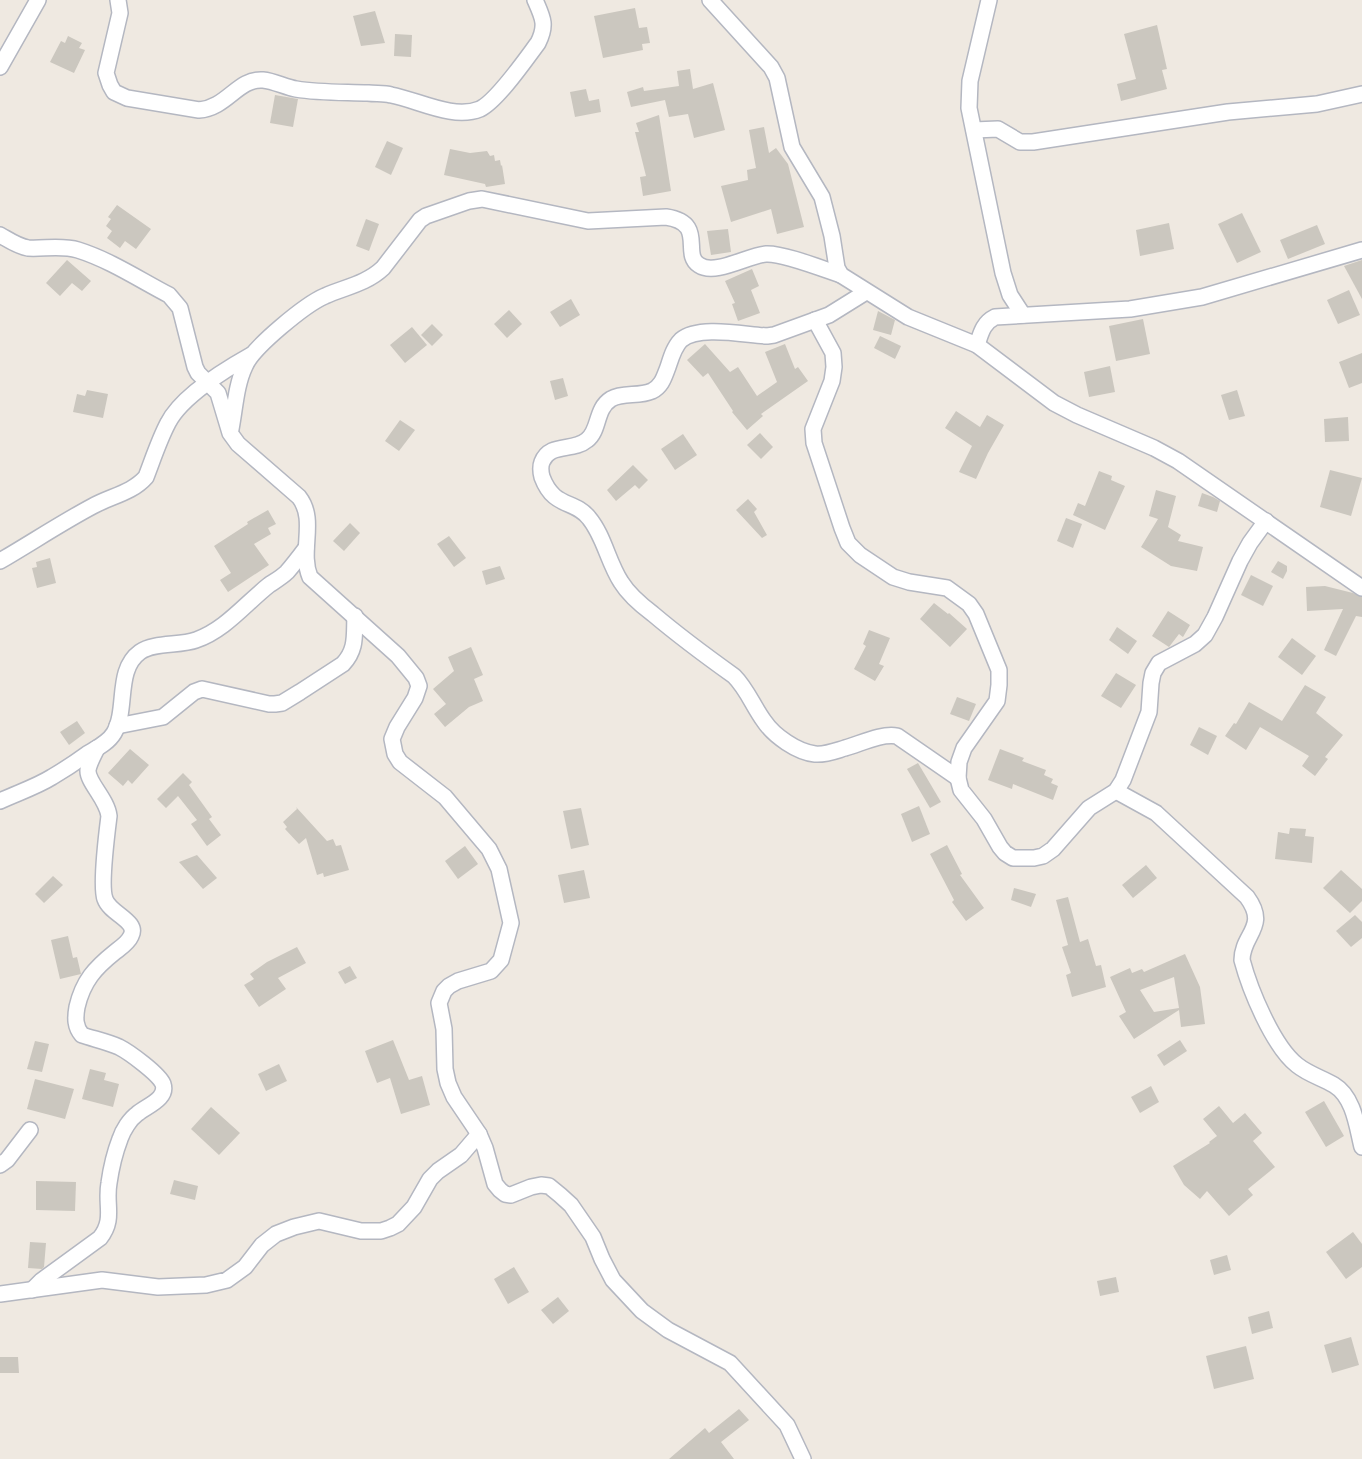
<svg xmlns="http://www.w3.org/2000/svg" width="1362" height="1459" viewBox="0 0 1362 1459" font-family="Poppins,sans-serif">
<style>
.building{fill:#cbc7bf;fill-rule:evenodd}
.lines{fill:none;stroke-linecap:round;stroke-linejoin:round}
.minor-casing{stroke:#b4b7c1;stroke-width:18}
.minor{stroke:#fff;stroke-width:15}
</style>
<rect width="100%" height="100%" fill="#efe9e1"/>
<g class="building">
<path d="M635,8L639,28L647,27L650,43L642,44L643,50L603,58L594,16Z"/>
<path d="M375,11L385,43L361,46L353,16Z"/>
<path d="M1157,25L1167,69L1162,70L1167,89L1121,101L1117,84L1136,79L1124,34Z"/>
<path d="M395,34L412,35L411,57L394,56Z"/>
<path d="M68,36L82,43L79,48L85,50L74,73L50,62L61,41L65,43Z"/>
<path d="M690,69L693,89L713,83L725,130L694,138L688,114L669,117L665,100L631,107L627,92L643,87L644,91L679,86L677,71Z"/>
<path d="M586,89L589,101L599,99L601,112L575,117L570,92Z"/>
<path d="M275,95L298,99L293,127L270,123Z"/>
<path d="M659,115L671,191L643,196L640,177L646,176L635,132H639L636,123Z"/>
<path d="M764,127L769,153L776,148L788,164L804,227L777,234L771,209L731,222L721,186L748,180L747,170L756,168L749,130Z"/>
<path d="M387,141L403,148L391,175L375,167Z"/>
<path d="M450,149L470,153L487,151L490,156L494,155L495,161L500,160L501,166L502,165L505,184L486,187L485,184L444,175Z"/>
<path d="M117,205L151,229L136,249L125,241L120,248L107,238L112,231L106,226L111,219L108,217Z"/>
<path d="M1242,213L1261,252L1237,263L1218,224Z"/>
<path d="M366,219L379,224L369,251L356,246Z"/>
<path d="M1169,223L1174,249L1140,256L1136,230Z"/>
<path d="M1317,225L1325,244L1288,259L1280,240Z"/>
<path d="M728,229L731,252L711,255L707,231Z"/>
<path d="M67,260L91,281L82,291L72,283L60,296L46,283Z"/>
<path d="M1362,260V299L1344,266Z"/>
<path d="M752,269L759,286L751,290L760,313L738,321L732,304L735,303L725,281Z"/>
<path d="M1349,290L1360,315L1338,324L1327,300Z"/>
<path d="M571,299L580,315L560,327L550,312Z"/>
<path d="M509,310L522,324L507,338L494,324Z"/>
<path d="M878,311L895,320L891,335L873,330Z"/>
<path d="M1143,319L1150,354L1116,361L1109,326Z"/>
<path d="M432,324L443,335L432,346L421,335Z"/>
<path d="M412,327L427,345L405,363L390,345Z"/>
<path d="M880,336L901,346L895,359L874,348Z"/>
<path d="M705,344L730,372L738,367L757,396L777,382L765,352L785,344L795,369L798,367L808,381L761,414L763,416L747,430L732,412L733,411L708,373L703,377L687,360Z"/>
<path d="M1362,353V383L1349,388L1339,362Z"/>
<path d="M1110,366L1115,392L1089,397L1084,372Z"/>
<path d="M563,378L568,396L555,400L550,381Z"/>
<path d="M87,390L108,394L103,418L73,412L77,394L85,396Z"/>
<path d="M1237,390L1245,416L1229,420L1221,395Z"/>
<path d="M956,411L980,427L987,415L1004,425L988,453L976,479L959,472L972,446L945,428Z"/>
<path d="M1348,417L1349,441L1325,442L1324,419Z"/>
<path d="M400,420L415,430L399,451L385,441Z"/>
<path d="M760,433L773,447L761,459L747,445Z"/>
<path d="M683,434L697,455L675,470L661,449Z"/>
<path d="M633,465L648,480L639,489L635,485L616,501L607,490Z"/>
<path d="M1330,470L1362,478L1351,516L1320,507Z"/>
<path d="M1099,471L1112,476L1111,480L1125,486L1105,530L1073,515L1078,503L1085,506Z"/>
<path d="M1156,490L1176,496L1168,527L1181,535L1178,541L1203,547L1197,571L1171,566L1141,547L1158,519L1149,516Z"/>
<path d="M1202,493L1213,497L1220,501L1217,512L1198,506Z"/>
<path d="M748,499L757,509L754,512L767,535L762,538L736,510Z"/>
<path d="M268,510L276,524L268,528L271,534L254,544L269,565L228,592L220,580L231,573L214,546L248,524L247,522Z"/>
<path d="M1066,518L1082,524L1073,548L1057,541Z"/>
<path d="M350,523L360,533L344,551L333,541Z"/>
<path d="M449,536L466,558L454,567L437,544Z"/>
<path d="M50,558L56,583L37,588L32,568L37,567L36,562Z"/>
<path d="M1278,561L1287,566V571L1283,579L1271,572Z"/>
<path d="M500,566L505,579L486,585L482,571Z"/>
<path d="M1251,575L1273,586L1263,606L1241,595Z"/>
<path d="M1325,586L1353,593L1362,597V617L1356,616L1336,656L1324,650L1343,609L1307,611L1306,587Z"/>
<path d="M934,603L948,614L949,613L967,629L950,647L920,619Z"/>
<path d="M1168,611L1190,625L1183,637L1179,634L1169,647L1152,636Z"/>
<path d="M1117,627L1137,641L1128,654L1109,640Z"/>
<path d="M869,630L890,638L879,664L884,666L875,681L854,669L866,646L863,644Z"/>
<path d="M1292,638L1316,656L1302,675L1278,657Z"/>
<path d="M471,647L483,675L474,679L483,701L469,707L445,727L434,714L446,704L433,689L454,671L448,657Z"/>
<path d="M1116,673L1136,685L1121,708L1101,696Z"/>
<path d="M1305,685L1326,697L1316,713L1343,735L1325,757L1328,759L1315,776L1302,766L1309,756L1260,727L1246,750L1225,736L1234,723L1236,724L1249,702L1282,721Z"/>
<path d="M957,697L976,704L969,721L950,714Z"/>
<path d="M77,721L85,733L69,745L60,732Z"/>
<path d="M1199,727L1217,736L1208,755L1190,745Z"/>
<path d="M130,749L149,765L132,784L128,780L123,786L108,773Z"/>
<path d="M1000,749L1024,758L1022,761L1046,770L1044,775L1053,779L1051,783L1058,786L1053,800L1013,784L1012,789L988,780Z"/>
<path d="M918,763L941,802L930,808L907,769Z"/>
<path d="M183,773L192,782L189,785L212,817L209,819L221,835L207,846L191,824L197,820L178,796L166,808L157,799Z"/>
<path d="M919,806L930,834L912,842L901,814Z"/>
<path d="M296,807L327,841L333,839L336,846L341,845L349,870L324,877L323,873L317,875L306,838L299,844L285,829L287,827L283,822L297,809Z"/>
<path d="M581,808L589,845L571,849L563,811Z"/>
<path d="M1290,828L1306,829L1305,836L1314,837L1312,863L1275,859L1278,832L1289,834Z"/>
<path d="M947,845L962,874L960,875L984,908L966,921L952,902L954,900L930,854Z"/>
<path d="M465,846L478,864L458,879L445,861Z"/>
<path d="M197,855L217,878L203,889L179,862Z"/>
<path d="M1146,865L1157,878L1133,898L1122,885Z"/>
<path d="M584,870L590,898L564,903L558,875Z"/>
<path d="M1341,870L1362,889V901L1350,913L1323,888Z"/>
<path d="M53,876L63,885L44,903L35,894Z"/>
<path d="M1014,888L1036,894L1031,907L1011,900Z"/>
<path d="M1068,897L1080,942L1088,939L1096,966L1101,965L1106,987L1072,997L1066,975L1071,973L1062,947L1068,945L1056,900Z"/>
<path d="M1355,915L1362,922V938L1351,947L1336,931Z"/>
<path d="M68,936L73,958L77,957L81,974L60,979L51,940Z"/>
<path d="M297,947L306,963L278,978L286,989L259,1007L244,985L254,979L250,974L267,962Z"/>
<path d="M1185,954L1200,987L1205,1024L1181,1027L1179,1010L1134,1039L1119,1016L1126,1012L1110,977L1130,968L1132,973L1142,969L1144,972ZM1174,977L1179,1008L1154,1012L1140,990Z"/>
<path d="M350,966L357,978L345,984L338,972Z"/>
<path d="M393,1040L409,1080L422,1076L430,1105L401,1114L390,1078L377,1083L365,1051Z"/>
<path d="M1180,1040L1187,1051L1164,1066L1157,1055Z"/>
<path d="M35,1041L49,1044L42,1072L27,1069Z"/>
<path d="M279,1064L287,1081L266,1091L258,1074Z"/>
<path d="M90,1069L106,1073L104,1080L119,1084L113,1107L82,1099Z"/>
<path d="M35,1079L74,1089L65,1119L27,1109Z"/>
<path d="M1151,1086L1159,1102L1140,1113L1131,1097Z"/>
<path d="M1324,1101L1344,1136L1326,1147L1305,1112Z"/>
<path d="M1219,1106L1233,1123L1245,1113L1262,1133L1253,1141L1275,1167L1248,1189L1253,1195L1229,1216L1207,1191L1200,1199L1184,1185L1173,1166L1210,1143L1209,1142L1217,1136L1203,1119Z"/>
<path d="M211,1107L240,1133L219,1155L191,1129Z"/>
<path d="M174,1180L198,1186L195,1200L170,1194Z"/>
<path d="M36,1181L76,1182L75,1211L36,1210Z"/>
<path d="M1353,1232L1362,1244V1267L1346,1279L1326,1252Z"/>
<path d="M30,1242L46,1243L44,1267L42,1269L28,1268Z"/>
<path d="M1227,1255L1231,1270L1214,1275L1210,1260Z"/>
<path d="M514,1267L529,1292L508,1304L494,1279Z"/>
<path d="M1116,1277L1119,1292L1100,1296L1097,1281Z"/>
<path d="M558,1297L569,1311L553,1324L541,1310Z"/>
<path d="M1269,1311L1273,1328L1252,1334L1248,1317Z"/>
<path d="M1351,1337L1359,1365L1332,1373L1324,1345Z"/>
<path d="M1246,1346L1254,1379L1214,1389L1206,1356Z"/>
<path d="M0,1357H18L19,1373H0Z"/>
<path d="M739,1409L749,1420L721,1442L734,1459H669L705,1428L709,1433Z"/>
</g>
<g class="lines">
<defs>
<g id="minor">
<path d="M118,0L120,13L106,73L110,85L114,92L127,98L199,110C227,108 238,78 263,80C274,81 285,87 296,89C320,93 345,92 368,93C376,94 384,93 391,95C418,100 453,120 480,109C497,101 526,59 538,43C547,25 543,18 535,0"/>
<path d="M710,0L771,67L777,78L792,147L822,197L832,236L837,268L841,275L908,317L977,345L1054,403L1077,415L1154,448L1178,461L1362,588"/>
<path d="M989,0L970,81L969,108L1003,273L1010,295L1023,315"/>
<path d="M0,67L38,0"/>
<path d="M974,130L998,129L1020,142H1033L1228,112L1317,104L1362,94"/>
<path d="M0,235C9,240 17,246 28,248C44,249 62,245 78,250C110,260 140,280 169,295L180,308L195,367L198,373L218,393L230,433L238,444L299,497C317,520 299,551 310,577L398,656L416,678L419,686L415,698L397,727L392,739L395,754L400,762L445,797L489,849L499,869L511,923L501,960L491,971L458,981L449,986L444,991L439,1003L444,1029L445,1069L448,1083L454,1097L479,1134L485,1148L495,1184L500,1190L505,1194L511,1195L531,1187L541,1185L549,1186L560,1195L571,1205L593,1237L602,1259L613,1280L642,1311L668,1330L730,1363L787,1425L803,1459"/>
<path d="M866,292L829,315L774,335L767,336C745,335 699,325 681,340C674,347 671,358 668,367C664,377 662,386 652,391C639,397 623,392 611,399C595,409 600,430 587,440C573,452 550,442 542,462C540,467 541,473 542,477C554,509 574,499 589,518C604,536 608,562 621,582C629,595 641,605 653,614C679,636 706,656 734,676C747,689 753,706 764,721C774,736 797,752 815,754C825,755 835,751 845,748C860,744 881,733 897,736L958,778"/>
<path d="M815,320L833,353L834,367L832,381L813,429L814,443L842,528L848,543L860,555L893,577L909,582L947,588L969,604L976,614L999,670V685L997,701L964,748L959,762L958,778L961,790L984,819L1000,847L1005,853L1013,858H1034L1043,856L1053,849L1089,808L1116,791L1123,780L1149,712L1151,683L1153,673L1159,663L1195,644L1205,635L1215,617L1240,561L1250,543L1266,521"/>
<path d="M977,345C981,333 983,323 995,317L1130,309L1202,297L1362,250"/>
<path d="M231,429C235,408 236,385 245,366C253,347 306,304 325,296C345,287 366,284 383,268L420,220L426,216L469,201L482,199L588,221L666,217C707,223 681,254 699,265C715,276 749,255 766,254C783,253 823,269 841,275"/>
<path d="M0,561C31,543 61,523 93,506C111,496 132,493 146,477C153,459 159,440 168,423C181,397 226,369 251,355"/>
<path d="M117,726L163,717L194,692L202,689L269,704H275L282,703L300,692L343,664C357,649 354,635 355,616"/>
<path d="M1116,791L1156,813L1247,897C1269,927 1242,934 1242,960C1250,990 1273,1046 1297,1065C1308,1074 1322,1078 1334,1085C1354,1097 1357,1127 1362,1147"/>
<path d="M0,801C17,793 36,787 52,777C64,770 76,762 87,754C97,748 108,743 114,733C128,709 115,670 140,652C154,642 180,646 196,640C225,630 245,604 269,585C275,581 282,577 287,572C294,564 300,556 306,548"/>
<path d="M0,1165L7,1160L30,1130"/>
<path d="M32,1290L41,1281L100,1238C115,1219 105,1205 109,1183C111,1169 115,1152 120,1139C123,1130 130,1119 137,1114C146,1106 168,1099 163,1084C159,1074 129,1052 119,1047C108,1042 94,1039 82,1035C75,1027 75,1018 77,1007C83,981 95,968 115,952C120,948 128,943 131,936C139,921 110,914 105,899C100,886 107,832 109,816C107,799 87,782 88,770C89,763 94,755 97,748"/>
<path d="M0,1294L102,1280L158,1287L206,1285L227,1280L245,1267L262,1245L276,1234L294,1227L319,1221L361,1231H381L390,1228L398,1224L414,1207L430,1179L438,1171L461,1155L479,1134"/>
</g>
</defs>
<use href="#minor" class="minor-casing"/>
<use href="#minor" class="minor"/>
</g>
</svg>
